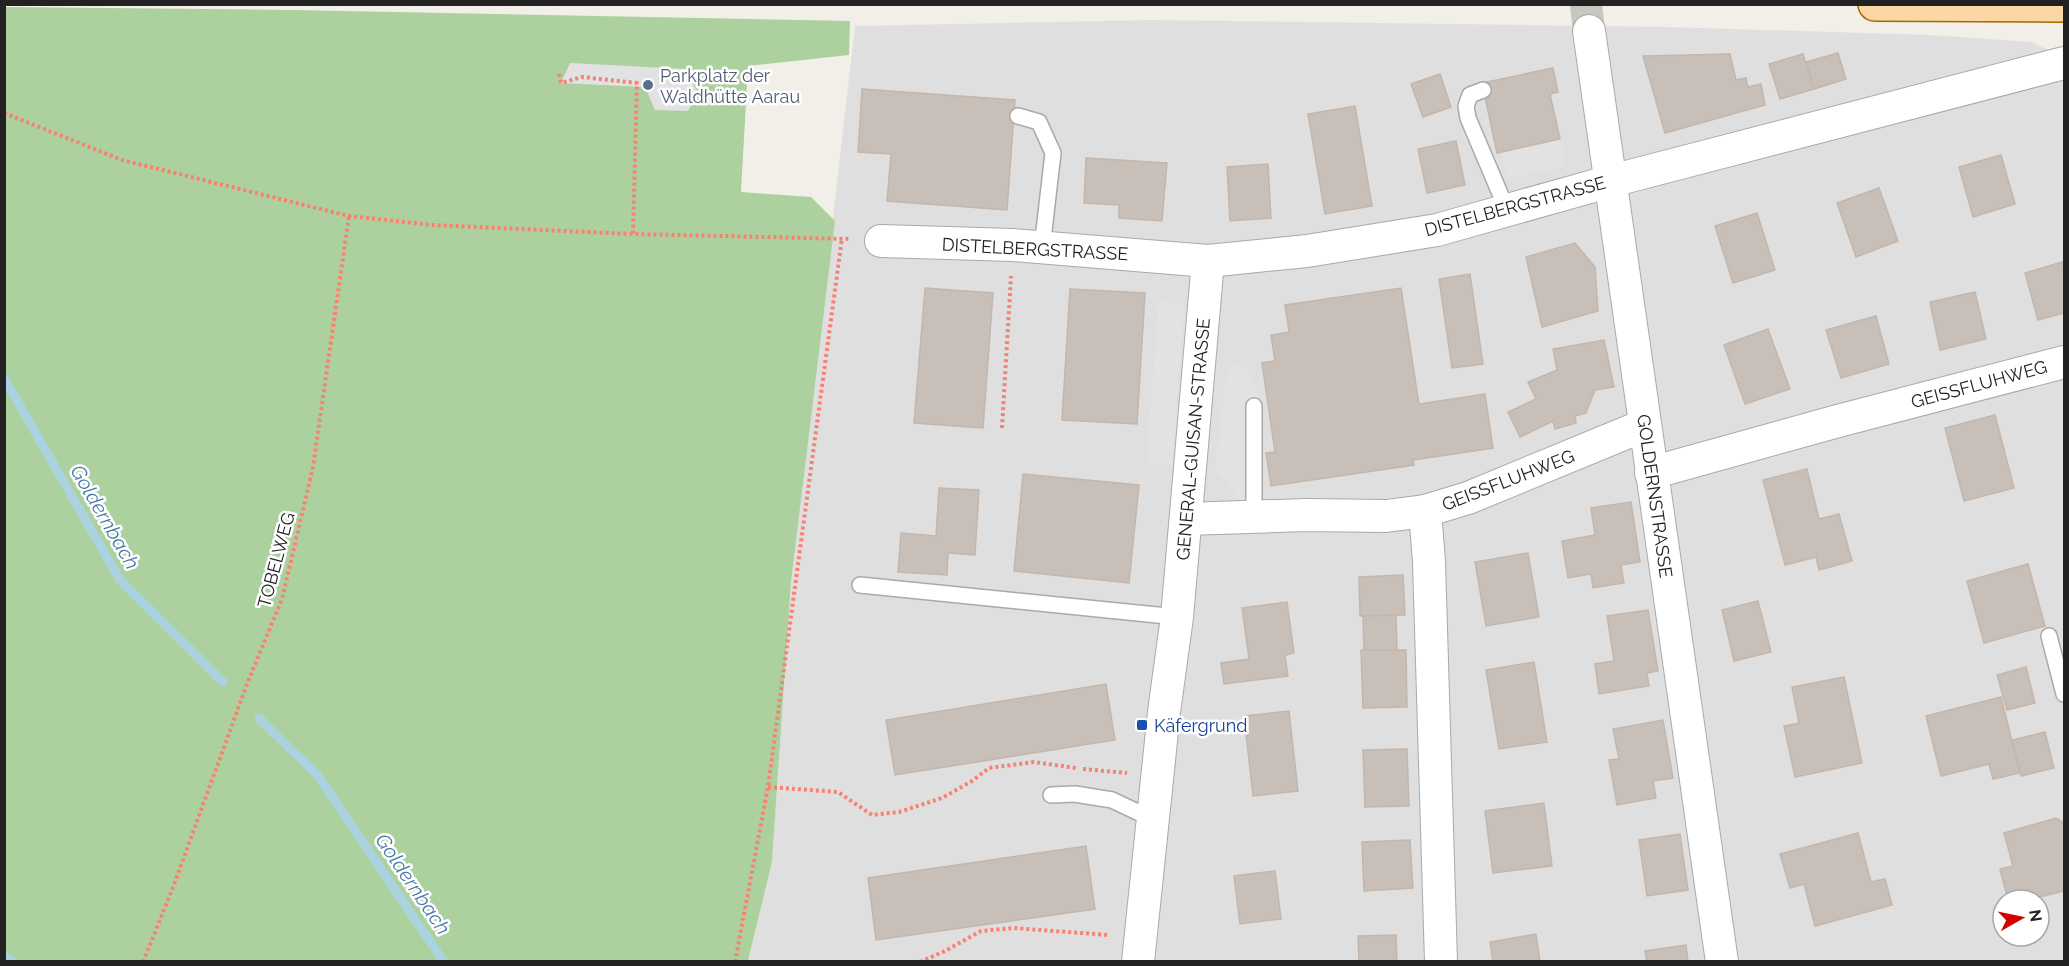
<svg xmlns="http://www.w3.org/2000/svg" width="2069" height="966" viewBox="0 0 2069 966" font-family="Raleway,sans-serif">
<style>
.residential{fill:#e0dfdf;fill-rule:evenodd}
.forest{fill:#add19e}
.parking{fill:#e2e2e2}
.lines{fill:none;stroke-linecap:round;stroke-linejoin:round}
.stream{stroke:#aad3df;stroke-width:9}
.building{fill:#c7bfb8;stroke:#c4b6ab;stroke-width:1.5}
.minor-tunnel{stroke:#c8c6c1;stroke-width:32;stroke-dasharray:32 16;stroke-linecap:butt}
.service-casing{stroke:#a9a9a9;stroke-width:18}
.minor-casing{stroke:#a9a9a9;stroke-width:34}
.primary-casing{stroke:#a06b00;stroke-width:36}
.path{stroke:#fa8072;stroke-width:4;stroke-dasharray:3 3;stroke-linecap:butt}
.service{stroke:#fff;stroke-width:15}
.minor{stroke:#fff;stroke-width:32}
.primary{stroke:#fcd6a4;stroke-width:33}
.service-dot{fill:#5c6f8a;stroke:#fff;stroke-width:2}
.transit-dot{fill:#1a4fb4;stroke:#fff;stroke-width:2}
.labels{text-anchor:middle;dominant-baseline:central;stroke-width:5;stroke-linejoin:round;paint-order:stroke}
.service-label{font-size:18px;fill:#4e5e75;stroke:#fff;text-anchor:start}
.street-label{font-size:18px;fill:#222;stroke:#fff}
.transit-label{font-size:18px;fill:#164399;stroke:#fff;text-anchor:start}
.water-label{font-size:20px;font-style:italic;fill:#4a7aab;stroke:#fff}
</style>
<rect width="100%" height="100%" fill="#f2efe9"/>
<path class="residential" d="M1152,20L1669,27L1930,35L2031,42L2064,57V961L748,962L772,862L791,582L855,26ZM2003,900H2039V936H2003Z"/>
<path class="forest" d="M5,7L293,10L850,21L849,55L748,66L741,192L811,197L835,221L791,582L772,862L748,961L5,962Z"/>
<g class="parking">
<path d="M570,63L686,69L698,94L688,111L655,110L645,87L561,83Z"/>
<path d="M1560,139L1565,166L1508,178L1502,152Z"/>
<path d="M1159,302L1184,304L1172,465L1146,463Z"/>
<path d="M1235,365L1248,370L1255,383L1260,410V501L1243,503L1215,471L1227,373Z"/>
</g>
<g class="lines">
<g class="stream">
<path d="M4,378L120,580L223,682"/>
<path d="M259,718L318,776L444,962"/>
<path d="M4,955L12,962"/>
</g>
</g>
<g class="building">
<path d="M1838,53L1846,79L1814,89L1806,62Z"/>
<path d="M1730,54L1736,80L1746,78L1748,87L1761,84L1765,105L1665,133L1643,56Z"/>
<path d="M1803,54L1814,89L1780,99L1769,64Z"/>
<path d="M1553,68L1558,92L1550,94L1560,139L1497,153L1482,83Z"/>
<path d="M1440,74L1451,107L1423,117L1411,84Z"/>
<path d="M862,89L1015,100L1007,210L887,201L891,154L858,152Z"/>
<path d="M1355,106L1372,206L1325,214L1308,114Z"/>
<path d="M1456,141L1465,185L1427,193L1418,149Z"/>
<path d="M2001,155L2015,204L1973,217L1959,167Z"/>
<path d="M1086,158L1167,163L1162,221L1119,218V205L1084,203Z"/>
<path d="M1268,164L1271,218L1230,221L1227,167Z"/>
<path d="M1879,188L1898,241L1856,257L1837,203Z"/>
<path d="M1757,213L1775,270L1733,283L1715,226Z"/>
<path d="M1575,243L1595,267L1598,311L1542,327L1526,257Z"/>
<path d="M2062,262L2064,272V313L2038,320L2025,273Z"/>
<path d="M1470,274L1483,364L1452,368L1439,279Z"/>
<path d="M925,288L993,293L983,428L914,423Z"/>
<path d="M1401,288L1419,404L1485,394L1493,448L1413,460L1414,465L1271,486L1266,453L1275,452L1262,363L1275,361L1271,335L1289,332L1285,305Z"/>
<path d="M1070,289L1145,293L1137,424L1062,420Z"/>
<path d="M1975,292L1986,339L1940,350L1930,302Z"/>
<path d="M1876,316L1889,364L1841,378L1826,330Z"/>
<path d="M1768,329L1790,389L1745,404L1724,345Z"/>
<path d="M1604,340L1614,387L1595,390L1586,413L1575,416L1576,423L1555,429L1553,421L1520,437L1508,412L1536,399L1528,382L1557,370L1553,349Z"/>
<path d="M1995,415L2014,488L1964,501L1945,428Z"/>
<path d="M1807,469L1819,519L1839,514L1852,561L1819,570L1816,557L1785,565L1763,480Z"/>
<path d="M1023,474L1139,485L1129,583L1014,571Z"/>
<path d="M939,488L979,490L975,555L948,553L947,575L898,572L901,533L936,536Z"/>
<path d="M1631,502L1640,562L1621,565L1624,583L1593,588L1591,574L1568,578L1562,541L1595,535L1591,508Z"/>
<path d="M1528,553L1539,617L1486,626L1475,562Z"/>
<path d="M2028,564L2045,626L1984,643L1967,581Z"/>
<path d="M1403,575L1405,615L1360,616L1359,577Z"/>
<path d="M1758,601L1771,652L1734,661L1722,610Z"/>
<path d="M1287,602L1294,653L1285,655L1288,676L1224,684L1221,663L1249,659L1242,608Z"/>
<path d="M1648,610L1658,671L1647,673L1649,686L1599,694L1595,664L1614,661L1607,616Z"/>
<path d="M1396,615L1397,650L1364,651L1363,616Z"/>
<path d="M1361,650H1406L1407,707L1363,708Z"/>
<path d="M1534,662L1547,742L1499,749L1486,670Z"/>
<path d="M2026,667L2035,703L2007,710L1997,675Z"/>
<path d="M1844,677L1862,763L1795,777L1784,726L1799,723L1792,687Z"/>
<path d="M1106,684L1115,740L895,775L886,720Z"/>
<path d="M2001,697L2020,773L1993,779L1989,764L1941,776L1926,716Z"/>
<path d="M1289,711L1298,791L1253,796L1244,716Z"/>
<path d="M1663,720L1673,778L1653,781L1656,798L1617,805L1609,760L1619,759L1613,729Z"/>
<path d="M2045,732L2054,768L2021,776L2012,740Z"/>
<path d="M1407,749L1409,806L1365,807L1363,750Z"/>
<path d="M1544,803L1552,866L1493,873L1485,811Z"/>
<path d="M2056,818L2064,823V891L2028,900H2008L2000,869L2013,866L2004,833Z"/>
<path d="M1858,833L1871,882L1885,879L1892,905L1815,926L1804,884L1790,888L1780,854Z"/>
<path d="M1680,834L1688,890L1647,896L1639,840Z"/>
<path d="M1410,840L1413,888L1364,891L1362,842Z"/>
<path d="M1086,846L1095,909L876,940L868,878Z"/>
<path d="M1275,871L1281,919L1240,924L1234,876Z"/>
<path d="M1536,934L1540,962H1493L1490,942Z"/>
<path d="M1396,935L1397,962H1359L1358,936Z"/>
<path d="M1686,945L1688,962H1647L1645,951Z"/>
</g>
<g class="lines">
<path class="minor-tunnel" d="M1586,4L1589,31"/>
<defs>
<g id="service">
<path d="M1483,90L1470,95L1466,106L1468,118L1507,210"/>
<path d="M1018,116L1039,122L1053,153L1042,248"/>
<path d="M1254,406V499L1255,517"/>
<path d="M860,585L1177,617"/>
<path d="M2049,636L2064,694"/>
<path d="M1051,795L1075,794L1112,800L1152,819"/>
</g>
<g id="minor">
<path d="M1589,31L1722,962"/>
<path d="M881,241L1013,245L1208,261L1307,251L1437,230L1611,181L2064,63"/>
<path d="M1651,473L1838,421L2064,362"/>
<path d="M1425,511L1429,562L1441,962"/>
<path d="M1186,519L1306,515L1386,516L1425,511L1468,498L1645,425"/>
<path d="M1138,962L1164,712L1177,617L1208,261"/>
</g>
<path id="primary" d="M1875,4L2064,5"/>
</defs>
<use href="#service" class="service-casing"/>
<use href="#minor" class="minor-casing"/>
<use href="#primary" class="primary-casing"/>
<g class="path">
<path d="M559,74L561,83L582,77L637,83L633,234"/>
<path d="M4,113L122,160L349,216L432,225L633,234L851,239"/>
<path d="M1002,428L1011,276"/>
<path d="M1083,769L1127,773"/>
<path d="M768,787L838,792L872,815L899,812L942,798L972,781L989,768L1034,762L1076,768"/>
<path d="M143,962L172,890L247,684L282,599L313,467L349,216"/>
<path d="M735,962L768,787L842,238"/>
<path d="M920,962L945,951L981,931L1013,928L1109,935"/>
</g>
<use href="#service" class="service"/>
<use href="#minor" class="minor"/>
<use href="#primary" class="primary"/>
</g>
<circle class="service-dot" cx="648" cy="85" r="6"/>
<rect class="transit-dot" x="1136" y="719" width="12" height="12" rx="3"/>
<g class="labels">
<g class="service-label">
<text x="660" y="75">Parkplatz der<tspan x="660" dy="21">Waldhütte Aarau</tspan></text>
</g>
<g class="street-label">
<text transform="translate(1515 206) rotate(-15)">DISTELBERGSTRASSE</text>
<text transform="translate(1035 249) rotate(3)">DISTELBERGSTRASSE</text>
<text transform="translate(1979 384) rotate(-15)">GEISSFLUHWEG</text>
<text transform="translate(1193 439) rotate(-85)">GENERAL-GUISAN-STRASSE</text>
<text transform="translate(1508 480) rotate(-21)">GEISSFLUHWEG</text>
<text transform="translate(1655 496) rotate(82)">GOLDERNSTRASSE</text>
<text transform="translate(276 560) rotate(-75)">TOBELWEG</text>
</g>
<g class="transit-label">
<text x="1154" y="725">Käfergrund</text>
</g>
<g class="water-label">
<text transform="translate(105 517) rotate(60)">Goldernbach</text>
<text transform="translate(413 884) rotate(56)">Goldernbach</text>
</g>
</g>
<rect width="2069" height="966" fill="none" stroke="#222222" stroke-width="12"/>
<g transform="translate(2021 918) rotate(81)"><circle r="28" fill="#ffffff" stroke="#a7a7a7" stroke-width="1.5"/>
<path d="M0-4.5L10 22L0 15L-10 22Z" fill="#d40000"/>
<text y="-9" font-size="16" font-weight="bold" text-anchor="middle" fill="#222222">N</text>
</g>
</svg>
